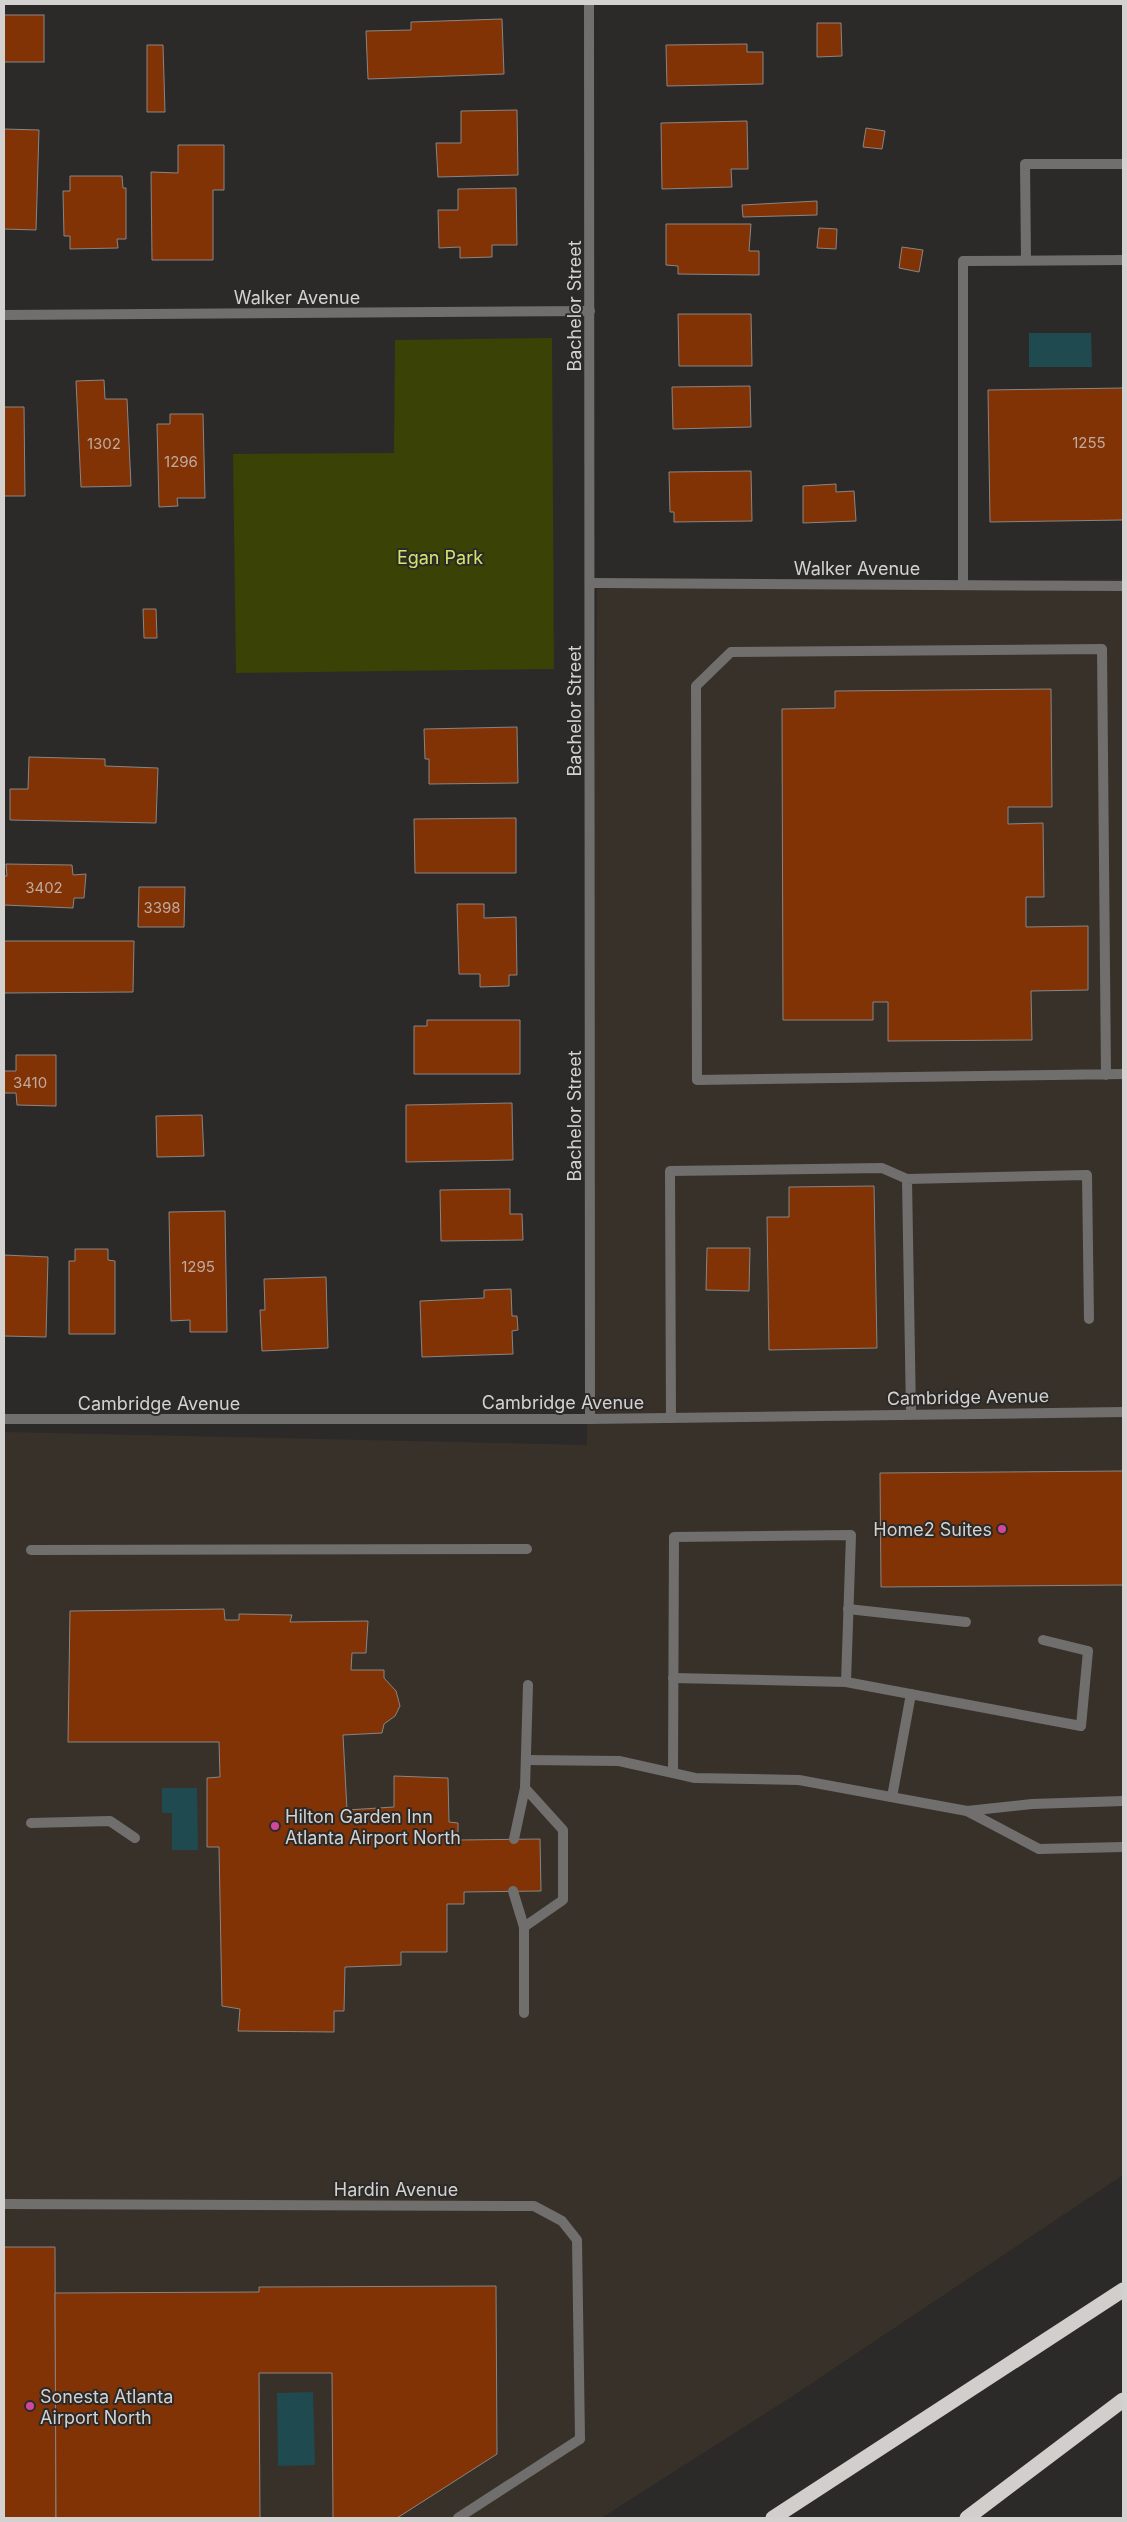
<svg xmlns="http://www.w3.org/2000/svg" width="1127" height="2522" viewBox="0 0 1127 2522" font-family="Inter,sans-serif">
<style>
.built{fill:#37312a}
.green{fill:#3a4205}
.water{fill:#1f4a4f}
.building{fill:#823306;stroke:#898583}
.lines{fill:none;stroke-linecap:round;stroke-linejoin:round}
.service{stroke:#706f6e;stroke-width:10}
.minor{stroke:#706f6e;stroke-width:10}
.motorway{stroke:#d2cecc;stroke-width:15}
.hotel-dot{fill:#d1479c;stroke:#2c2a28;stroke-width:2}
.labels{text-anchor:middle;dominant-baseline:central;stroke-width:4;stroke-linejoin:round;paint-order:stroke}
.number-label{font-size:15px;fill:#bfaa9e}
.street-label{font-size:18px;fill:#d3d2d0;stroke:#2c2a28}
.park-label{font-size:18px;fill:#d3e66b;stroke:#2c2a28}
.poi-label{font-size:18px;fill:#d3d2d0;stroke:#2c2a28;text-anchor:start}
</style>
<rect width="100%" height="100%" fill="#2c2a28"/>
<path class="built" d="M1123,579V2175L788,2399L601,2518H4V1432L587,1445L597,589Z"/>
<path class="green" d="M552,338L554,669L236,673L233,454L394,453L395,340Z"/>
<g class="water">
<path d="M1029,333H1091L1092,367H1029Z"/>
<path d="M197,1788L198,1850H172V1813H162V1788Z"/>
<path d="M313,2392L315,2465L278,2466L277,2393Z"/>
</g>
<g class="building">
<rect x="4" y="15" width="40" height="47"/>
<path d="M502,19L504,74L368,79L366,31L411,30V22Z"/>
<path d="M817,23H841L842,56L817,57Z"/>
<path d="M747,44V52H763V84L667,86L666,45Z"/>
<path d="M147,45H163L165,112H147Z"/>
<path d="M517,110L518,175L438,177L436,143H461V111Z"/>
<path d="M747,121L748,169H731L732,187L662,189L661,123Z"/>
<path d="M866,128L885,131L882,149L863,147Z"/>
<path d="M4,129L39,130L36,230L4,229Z"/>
<path d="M178,145H224V190H213V260H152L151,172L178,173Z"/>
<path d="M70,176H122L123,188H126V239H117L118,248L70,249V236H64L63,191H70Z"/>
<path d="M516,188L517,245H492V257L460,258V247L439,248L438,210H458V189Z"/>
<path d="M817,201V215L743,217L742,205Z"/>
<path d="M666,224H751L749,251H759V275L678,274V266L666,265Z"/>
<path d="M819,228L837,229L836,249L817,248Z"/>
<path d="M902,247L923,250L919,272L899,268Z"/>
<path d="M678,314H751L752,366H679Z"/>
<path d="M104,380L105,399H127L131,486L81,487L76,381Z"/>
<path d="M750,386L751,427L673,429L672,387Z"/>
<path d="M1123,388V520L990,522L988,390Z"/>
<path d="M4,407H24L25,496H4Z"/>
<path d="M170,414H203L205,498H177L178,506L159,507L157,424H170Z"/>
<path d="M751,471L752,521L674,522V512H670L669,472Z"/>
<path d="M836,484V492L854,491L856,521L803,523V486Z"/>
<path d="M143,609H156L157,638H144Z"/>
<path d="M1051,689L1052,807H1008V824L1043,823L1044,897H1026V927L1088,926V990L1031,991L1032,1040L888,1041V1002H873V1020H783L782,709L835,708V691Z"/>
<path d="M517,727L518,783L429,784V759H425L424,729Z"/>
<path d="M29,757L105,759V766L158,768L156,823L10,820V789H28Z"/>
<path d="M516,818V873H415L414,819Z"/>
<path d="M6,864L72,865L73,875L86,874L84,898H74L73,908L4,905V876H7Z"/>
<path d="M139,887H185L184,927H138Z"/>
<path d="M457,904H484V918L516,917L517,975H509V986L480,987V974H459Z"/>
<path d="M4,941H134L133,992L4,993Z"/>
<path d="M427,1020H520V1074H414V1026H427Z"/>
<path d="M16,1055H56V1106L17,1105L16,1093H4V1071H16Z"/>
<path d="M512,1103L513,1160L406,1162V1105Z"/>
<path d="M202,1115L204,1156L157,1157L156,1116Z"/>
<path d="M874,1186L877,1348L769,1350L767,1217H789V1187Z"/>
<path d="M510,1189V1214H522L523,1240L441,1241L440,1190Z"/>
<path d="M225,1211L227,1332H190V1320L171,1321L169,1212Z"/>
<path d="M707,1248H750L749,1291L706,1290Z"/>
<path d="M75,1249H108V1260L115,1261V1334H69V1261H75Z"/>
<path d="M4,1255L48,1257L46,1337L4,1336Z"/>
<path d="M326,1277L328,1348L262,1351L260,1310H265L264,1279Z"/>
<path d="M511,1289L512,1316H517L518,1330L512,1331L513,1354L422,1357L420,1301L484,1298V1290Z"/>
<path d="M1123,1471V1585L881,1587L880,1473Z"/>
<path d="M224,1609L225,1620H239V1614L292,1615L290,1622L368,1621L366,1653H352L351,1670H384V1678L396,1691L400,1706L395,1716L384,1724L382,1733L343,1735L347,1810L394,1807V1776L448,1778L449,1822L458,1823V1840L540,1839L541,1891L464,1892V1904H447V1952H401V1965L345,1967L344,2011H334V2032L238,2031L240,2009L222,2006L219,1847H207V1778L220,1777L219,1742H68L70,1611Z"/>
<path d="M4,2247H55L56,2518H4Z"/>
<path d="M496,2286L497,2454L397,2518H333L332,2373H259L260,2518H56L55,2293L259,2292V2287Z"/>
</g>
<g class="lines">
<g class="service">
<path d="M1026,260L1025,164H1123"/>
<path d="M963,585V261L1123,260"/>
<path d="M1106,1075L1102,649L731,652L696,686L697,1080L1123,1074"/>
<path d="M911,1414L907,1179L1087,1175L1089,1319"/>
<path d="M671,1418L670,1171L882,1168L907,1179"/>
<path d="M31,1550L527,1549"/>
<path d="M848,1609L966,1622"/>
<path d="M673,1678L846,1682L1081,1726L1088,1651L1043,1640"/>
<path d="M526,1760L619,1761L695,1778L799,1780L967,1811"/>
<path d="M673,1773L674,1537L851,1535L846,1682"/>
<path d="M892,1797L911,1694"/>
<path d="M1123,1801L1032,1804L967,1811L1039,1849L1123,1847"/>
<path d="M31,1823L110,1821L135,1838"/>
<path d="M514,1839L525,1788L528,1685"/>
<path d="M513,1891L524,1927V2013"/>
<path d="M524,1927L563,1900V1830L525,1788"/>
<path d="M458,2518L580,2439"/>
</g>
<g class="minor">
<path d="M589,4L590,1419"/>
<path d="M4,315L590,311"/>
<path d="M591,583L1123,586"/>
<path d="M4,1419H590L1123,1412"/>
<path d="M4,2204L534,2206L562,2221L577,2240L580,2439"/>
</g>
<g class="motorway">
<path d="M773,2518L1123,2290"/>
<path d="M967,2518L1123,2400"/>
</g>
</g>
<g class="hotel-dot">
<circle cx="1002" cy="1529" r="5"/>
<circle cx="275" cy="1826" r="5"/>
<circle cx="30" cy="2406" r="5"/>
</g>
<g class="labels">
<g class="number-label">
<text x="1089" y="442">1255</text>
<text x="104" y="443">1302</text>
<text x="181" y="461">1296</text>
<text x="44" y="887">3402</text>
<text x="162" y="907">3398</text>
<text x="30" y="1082">3410</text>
<text x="198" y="1266">1295</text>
</g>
<g class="street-label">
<text x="297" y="297">Walker Avenue</text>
<text transform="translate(574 306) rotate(-90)">Bachelor Street</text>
<text x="857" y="568">Walker Avenue</text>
<text transform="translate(574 711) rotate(-90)">Bachelor Street</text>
<text transform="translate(574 1116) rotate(-90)">Bachelor Street</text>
<text transform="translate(968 1397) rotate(-1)">Cambridge Avenue</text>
<text x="563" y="1402">Cambridge Avenue</text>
<text x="159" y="1403">Cambridge Avenue</text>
<text x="396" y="2189">Hardin Avenue</text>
</g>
<g class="park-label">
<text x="440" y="557">Egan Park</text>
</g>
<g class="poi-label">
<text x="992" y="1529" text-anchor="end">Home2 Suites</text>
<text x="285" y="1816">Hilton Garden Inn<tspan x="285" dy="21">Atlanta Airport North</tspan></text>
<text x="40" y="2396">Sonesta Atlanta<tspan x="40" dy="21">Airport North</tspan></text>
</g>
</g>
<rect width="1127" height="2522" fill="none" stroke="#d3d2d0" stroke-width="10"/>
</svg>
